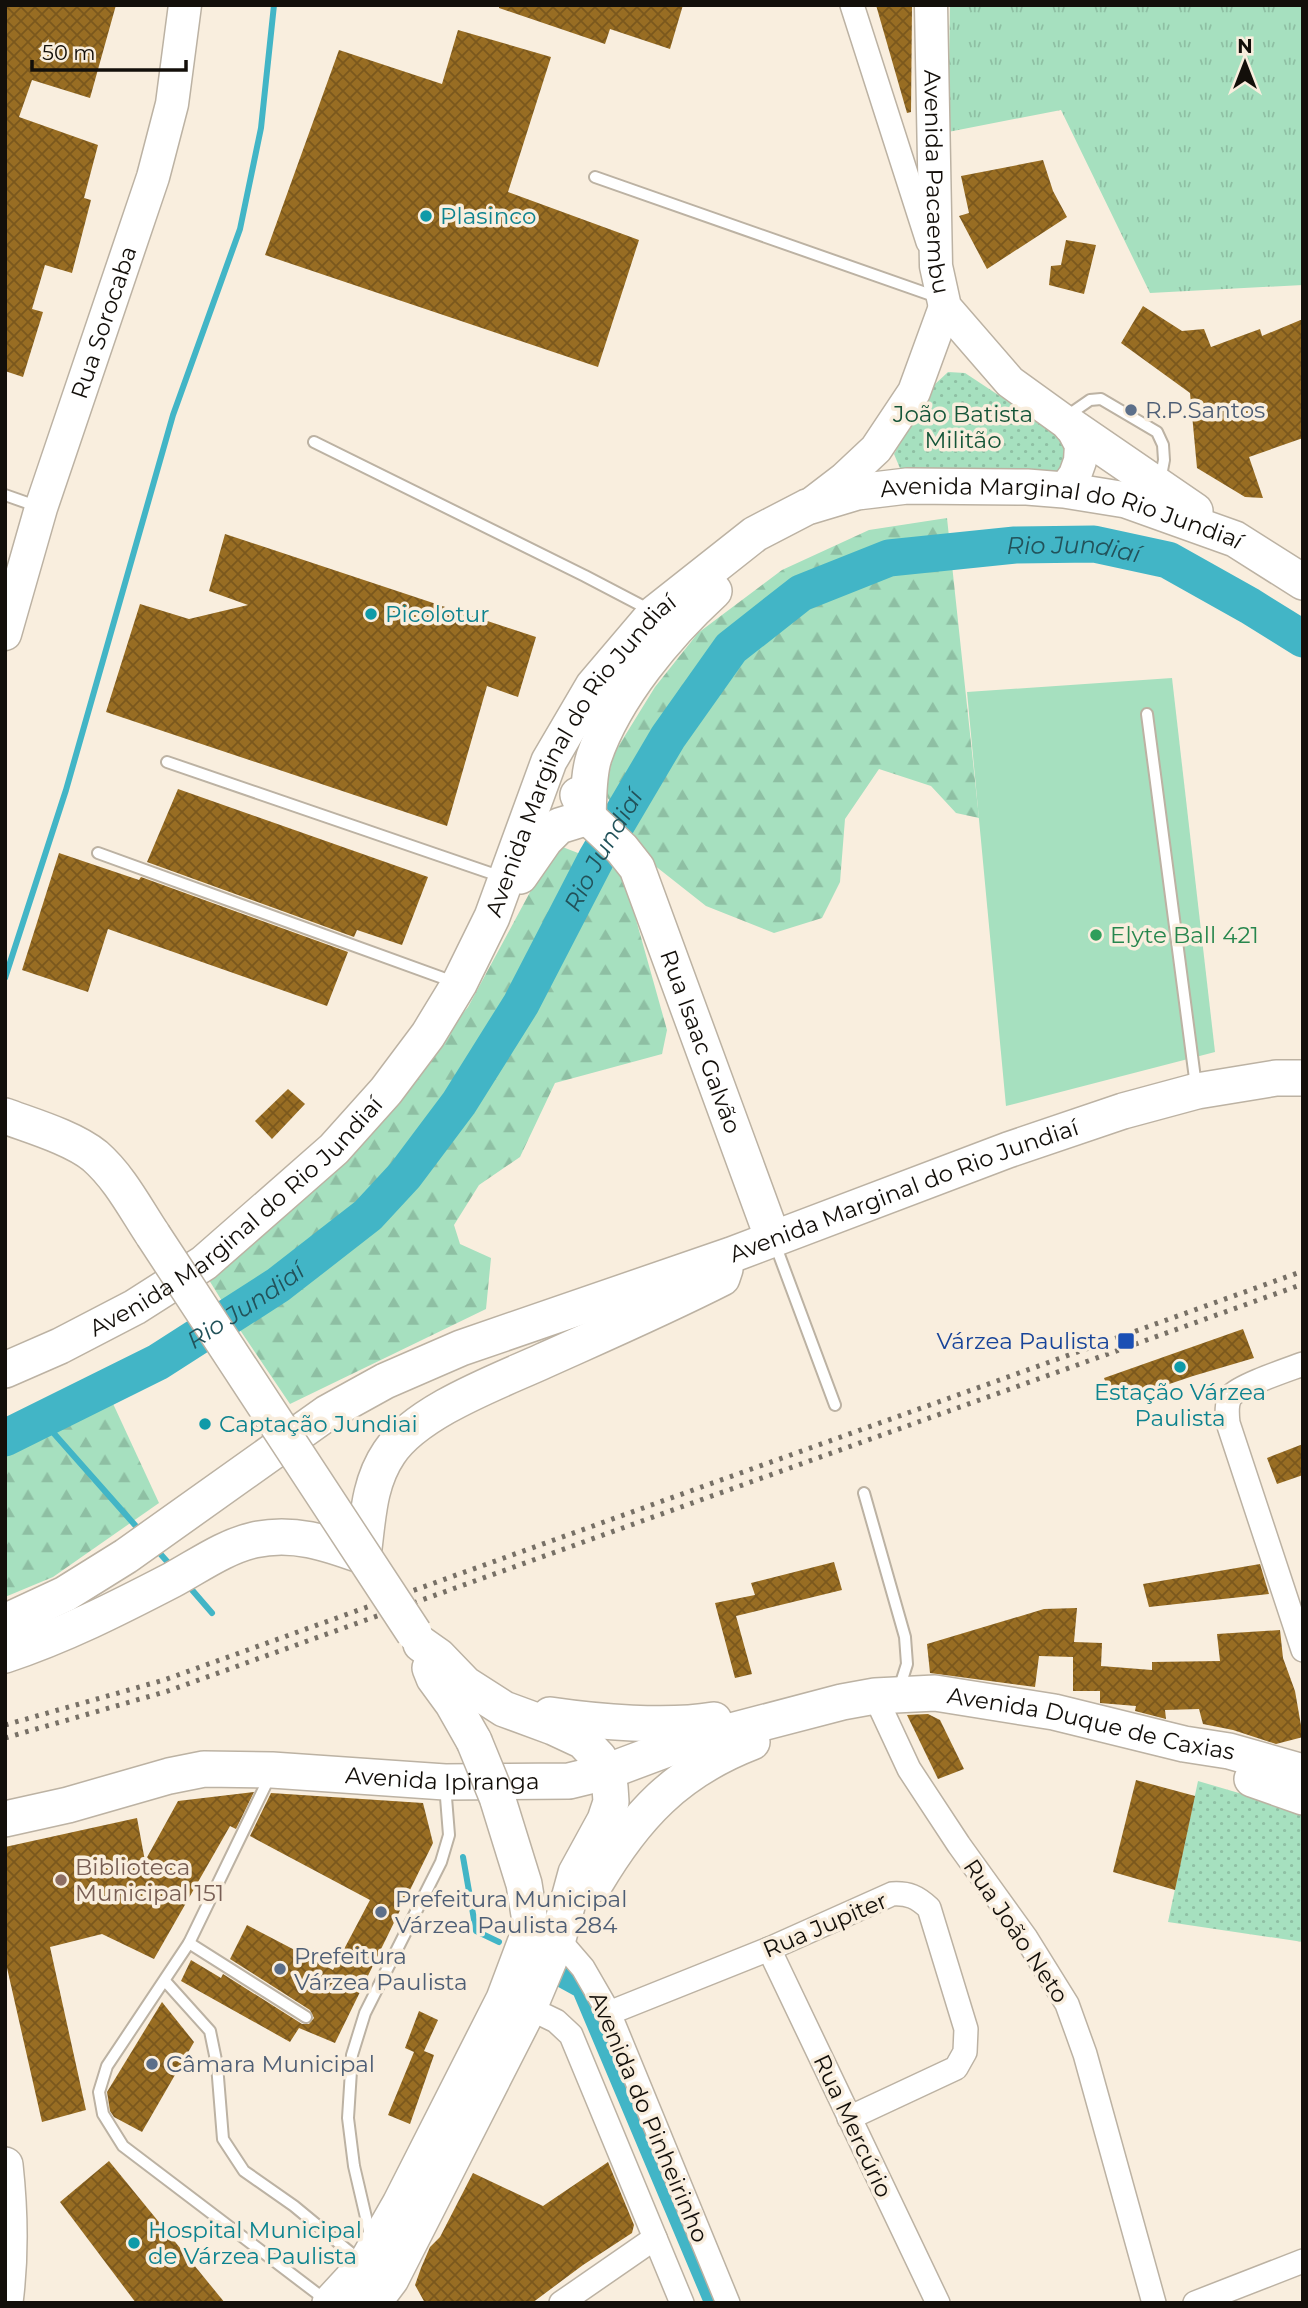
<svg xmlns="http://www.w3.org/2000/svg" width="1308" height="2308" viewBox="0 0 1308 2308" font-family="Montserrat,sans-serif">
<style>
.grass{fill:url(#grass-tufts)}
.forest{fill:url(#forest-firs)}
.park{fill:url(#park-dots)}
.pitch{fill:#a6e0bf}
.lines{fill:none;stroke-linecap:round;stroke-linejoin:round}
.stream{stroke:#42b5c6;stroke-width:6}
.canal{stroke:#42b5c6;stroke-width:21}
.river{stroke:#42b5c6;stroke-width:37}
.building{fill:url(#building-cross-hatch)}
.lane-casing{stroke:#bcb2a3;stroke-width:14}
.street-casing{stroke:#bcb2a3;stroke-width:26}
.secondary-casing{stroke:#bcb2a3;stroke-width:35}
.primary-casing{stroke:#bcb2a3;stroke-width:38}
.lane{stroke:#fff;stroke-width:10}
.street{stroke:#fff;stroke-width:23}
.secondary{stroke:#fff;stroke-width:32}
.primary{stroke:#fff;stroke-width:35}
.rail{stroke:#777066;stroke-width:5;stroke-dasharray:3.5 7;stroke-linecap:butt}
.primary-bridge-casing{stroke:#bcb2a3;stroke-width:38;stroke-linecap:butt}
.primary-bridge{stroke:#fff;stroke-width:35}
.culture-dot{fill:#0f9aa8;stroke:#f9eede;stroke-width:2.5}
.service-dot{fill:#5c6f8a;stroke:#f9eede;stroke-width:2.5}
.leisure-dot{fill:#2e9e5b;stroke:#f9eede;stroke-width:2.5}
.transit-dot{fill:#1a4fb4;stroke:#f9eede;stroke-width:2.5}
.education-dot{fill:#8d6e63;stroke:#f9eede;stroke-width:2.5}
.labels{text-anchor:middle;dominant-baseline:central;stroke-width:7;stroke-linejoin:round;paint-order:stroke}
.street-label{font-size:23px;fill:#130f0a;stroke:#f9eede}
.culture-label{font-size:23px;fill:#0d838f;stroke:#f9eede;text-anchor:start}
.service-label{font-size:23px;fill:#4e5e75;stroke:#f9eede;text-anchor:start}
.park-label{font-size:23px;fill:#155538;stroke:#f9eede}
.leisure-label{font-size:23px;fill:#27864d;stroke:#f9eede;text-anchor:start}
.transit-label{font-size:23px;fill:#164399;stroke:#f9eede;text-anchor:end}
.education-label{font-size:23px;fill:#785e54;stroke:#f9eede;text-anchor:start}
.water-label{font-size:24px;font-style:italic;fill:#22525a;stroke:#f9eede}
</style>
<defs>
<pattern id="grass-tufts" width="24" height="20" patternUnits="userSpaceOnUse" patternTransform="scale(1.75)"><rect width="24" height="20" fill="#a6e0bf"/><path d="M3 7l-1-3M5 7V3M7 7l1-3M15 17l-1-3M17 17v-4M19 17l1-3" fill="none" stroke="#8ebfa3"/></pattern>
<pattern id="forest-firs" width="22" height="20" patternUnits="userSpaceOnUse" patternTransform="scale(1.75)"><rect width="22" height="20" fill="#a6e0bf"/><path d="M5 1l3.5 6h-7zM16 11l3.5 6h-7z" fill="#8ebfa3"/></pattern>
<pattern id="park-dots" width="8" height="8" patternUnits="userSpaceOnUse" patternTransform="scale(1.75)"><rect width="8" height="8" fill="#a6e0bf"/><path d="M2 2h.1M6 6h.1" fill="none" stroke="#8ebfa3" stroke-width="1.8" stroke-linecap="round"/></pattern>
<pattern id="building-cross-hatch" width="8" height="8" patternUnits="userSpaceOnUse" patternTransform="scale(1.75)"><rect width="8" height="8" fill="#986d23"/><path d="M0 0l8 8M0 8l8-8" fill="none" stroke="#7b581d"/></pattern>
</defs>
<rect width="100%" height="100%" fill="#f9eede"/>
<path class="grass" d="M950,5H1303V285L1150,293L1061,110L948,132Z"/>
<g class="forest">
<path d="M947,518L979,818L956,813L931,786L879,769L845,819L840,882L822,918L774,933L706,906L654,865L605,794L613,755L655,687L698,633L782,570L869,530Z"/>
<path d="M560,846L578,853L619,859L667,1030L662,1054L555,1083L520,1157L479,1185L454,1225L460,1244L491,1258L486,1309L290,1404L238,1327L209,1280L334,1171L468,1007L536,881Z"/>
<path d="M109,1395L159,1503L53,1577L5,1597V1446Z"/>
</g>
<g class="park">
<path d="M948,372L965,373L1045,426L1067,443L1065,467L1059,479L902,473L894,454L932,387Z"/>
<path d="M1198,1781L1303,1812V1942L1168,1922Z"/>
</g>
<path class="pitch" d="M1172,678L1215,1052L1006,1106L967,692Z"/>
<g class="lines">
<g class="stream">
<path d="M5,978L66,790L173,415L240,229L261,128L274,5"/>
<path d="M42,1420L142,1533"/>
<path d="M156,1549L172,1567"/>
<path d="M186,1583L212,1613"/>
<path d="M463,1857L476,1931L499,1942"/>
</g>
<path class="canal" d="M562,1977L582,1988L715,2303"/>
<path class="river" id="s1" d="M5,1438L158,1362L278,1285L368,1215L405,1175L459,1103L521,1004L596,859L668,737L731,648L801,593L889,558L1015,545L1094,544L1168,560L1250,606L1303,639"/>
</g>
<g class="building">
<path d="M5,5H116L90,98L32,80L19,117L98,145L84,198L91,200L72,273L45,265L32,309L43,312L23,377L5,371Z"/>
<path d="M499,5H683L670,49L610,29L605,44L499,8Z"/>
<path d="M876,5H912L911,112L907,113Z"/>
<path d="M458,30L551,57L508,192L639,240L598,367L265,255L339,50L442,84Z"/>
<path d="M1043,160L1053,191L1067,217L987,269L959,216L969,213L961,176Z"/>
<path d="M1066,240L1096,245L1084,294L1049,285L1051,266L1061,265Z"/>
<path d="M1143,306L1182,331L1204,329L1211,347L1260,329L1262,336L1303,319V438L1249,457L1263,498L1245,497L1197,468L1190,393L1121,343Z"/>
<path d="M225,534L536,637L518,697L487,686L447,826L106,712L140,604L189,619L248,605L209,591Z"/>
<path d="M178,789L428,877L402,945L357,930L354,937L147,862Z"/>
<path d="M59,853L139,880L141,877L348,952L327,1006L108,929L88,992L22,970Z"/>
<path d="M288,1089L305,1104L272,1139L255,1121Z"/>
<path d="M1243,1329L1254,1358L1193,1376L1113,1403L1104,1378Z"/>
<path d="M1303,1444V1475L1277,1484L1267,1458Z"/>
<path d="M834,1562L842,1590L736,1616L752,1674L735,1678L715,1603L755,1595L751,1583Z"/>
<path d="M1260,1564L1269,1594L1149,1607L1143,1584Z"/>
<path d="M1077,1608L1074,1642L1102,1643L1101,1666L1152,1670V1662L1220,1661L1217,1634L1280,1630L1283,1658L1295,1691L1303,1737L1276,1744L1233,1730L1203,1724L1199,1709L1165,1710L1166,1719L1135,1711L1136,1706L1100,1703V1691H1073V1654V1657L1039,1656L1035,1687L930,1673L927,1644L1044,1609Z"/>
<path d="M928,1714L940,1720L964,1769L938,1779L907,1715Z"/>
<path d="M1136,1780L1195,1796L1175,1890L1113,1872Z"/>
<path d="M254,1792L236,1829L230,1826L154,1959L102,1934L50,1947L86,2110L42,2122L5,1959V1847L137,1818L145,1861L178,1801Z"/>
<path d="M271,1793L423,1803L433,1843L335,2043L299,2028L290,2042L181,1981L191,1960L221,1978L223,1974L302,2024H309L314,2018L310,2010L230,1959L247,1925L333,1970L370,1900L250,1836Z"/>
<path d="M162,2002L194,2042L142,2132L114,2117L110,2111L107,2092Z"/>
<path d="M419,2011L438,2020L424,2051L434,2055L410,2124L388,2115L414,2052L405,2048Z"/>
<path d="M109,2161L225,2303H136L60,2202Z"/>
<path d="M608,2162L634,2225L632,2233L583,2265L532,2303H425L415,2285L421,2268L430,2247L440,2237L473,2173L543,2206Z"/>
</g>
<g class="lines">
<defs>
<g id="lane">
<path d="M595,177L937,297"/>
<path d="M1064,418L1090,400L1101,399L1157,432L1163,445L1164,460L1160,481"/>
<path d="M314,442L585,576L650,610"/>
<path d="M5,495L39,507"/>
<path d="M1147,714L1196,1086"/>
<path d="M167,762L502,877"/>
<path d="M98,853L454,982"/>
<path d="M775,1244L835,1405"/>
<path d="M864,1493L905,1637L907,1664L899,1689"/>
<path d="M270,1776L189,1943L107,2066L99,2092L103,2114L123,2146L327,2301"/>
<path d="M189,1943L306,2017"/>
<path d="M165,1981L210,2031L217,2065L223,2139L244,2171L294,2206L363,2263"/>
<path d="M371,2239L354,2166L348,2118L352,2055L365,2013L441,1862L449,1835L445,1785"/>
</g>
<g id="street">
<path d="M852,5L928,242"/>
<path d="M1303,1364C1287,1370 1241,1385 1231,1396C1226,1403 1227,1414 1228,1423L1303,1650"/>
<path d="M875,1696L909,1769L959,1845L1026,1938L1067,2004L1085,2054L1154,2303"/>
<path d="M558,1939L583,1968L609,2013L728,2303"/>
<path d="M769,1949L938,2303"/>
<path d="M529,2008L556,2021L571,2035L682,2303"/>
<path d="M609,2013L769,1949L892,1894C909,1893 917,1897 929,1908L966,2029L965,2052L956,2068L849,2118"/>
<path d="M561,2303L655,2238"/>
<path d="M1195,2303L1303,2261"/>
</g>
<g id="secondary">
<path id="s2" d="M931,5L936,266L945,307L1010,382L1071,426L1081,445L1080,461L1075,475L1064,490"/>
<path d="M814,502L844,479L876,449L914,392L945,307"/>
<path id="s3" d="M5,634L41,508L153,177L172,104L185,5"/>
</g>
<g id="primary">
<path d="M1071,426L1195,511"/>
<path id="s4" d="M578,795L588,817L622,849L637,868L773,1239"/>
<path d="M588,817C589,797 588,776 594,757C615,696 667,634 714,591"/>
<path d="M520,876L545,840L559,826L588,817"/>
<path d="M5,1116C32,1126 73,1138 95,1156C120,1178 135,1208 153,1235"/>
<path id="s5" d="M5,1370L60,1346L135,1307L204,1263L334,1149L386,1091L428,1035L459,984L492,917L549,761L593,686L655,613L755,534L807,507L857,492L907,486L1027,487L1064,490L1126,500L1235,539L1303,582"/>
<path id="s6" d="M5,1622L65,1594L126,1556L327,1413L385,1381L461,1348L731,1255L1008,1150L1123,1111L1197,1091L1276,1078H1303"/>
<path d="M5,1655C63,1636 118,1608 172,1580C198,1566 224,1547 254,1540C293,1531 327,1543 363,1556C368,1520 368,1484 389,1453C417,1411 497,1382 543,1361C603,1334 663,1308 722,1278L725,1269"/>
<path d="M430,1668L434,1678L453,1704L474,1741"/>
<path d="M550,1715C598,1722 667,1728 714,1720"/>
<path d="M1252,1779L1303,1797"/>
<path id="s7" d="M5,1819L68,1805L169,1776L204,1769L272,1770L445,1782L569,1781L606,1772L678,1745L842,1702L875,1696L935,1693L1054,1712L1184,1744L1229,1751L1303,1772"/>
<path d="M595,1884C635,1816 677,1771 752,1742"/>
<path d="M5,2165C10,2211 11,2256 5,2302"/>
<path d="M330,2303L365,2265L400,2204L504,1999L531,1927L524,1884L497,1797"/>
<path d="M373,2303L391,2279L529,2008L558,1939L576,1873L605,1820L611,1802L610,1787L606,1772L599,1758L583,1741L553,1727L504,1709L465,1684L438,1656L421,1644"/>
</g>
</defs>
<use href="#lane" class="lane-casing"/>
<use href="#street" class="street-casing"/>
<use href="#secondary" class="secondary-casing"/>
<use href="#primary" class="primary-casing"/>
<use href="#lane" class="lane"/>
<use href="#street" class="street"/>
<use href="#secondary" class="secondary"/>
<use href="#primary" class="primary"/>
<g class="rail">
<path d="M5,1725L164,1680L1303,1271"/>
<path d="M5,1738L168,1691L1303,1284"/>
</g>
<defs>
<g id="primary-bridge">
<path d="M153,1235L414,1633"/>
<path d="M474,1741L497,1797"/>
</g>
</defs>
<use href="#primary-bridge" class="primary-bridge-casing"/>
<use href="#primary-bridge" class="primary-bridge"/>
</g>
<g class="culture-dot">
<circle cx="426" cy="216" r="7"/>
<circle cx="371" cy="614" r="7"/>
<circle cx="1180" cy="1367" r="7"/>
<circle cx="205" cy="1424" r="7"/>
<circle cx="134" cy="2243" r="7"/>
</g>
<g class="service-dot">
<circle cx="1131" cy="410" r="7"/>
<circle cx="381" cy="1912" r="7"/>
<circle cx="280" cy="1969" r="7"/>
<circle cx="152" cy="2064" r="7"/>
</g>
<circle class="leisure-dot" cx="1096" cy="935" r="7"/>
<rect class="transit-dot" x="1117" y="1332" width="18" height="18" rx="3.5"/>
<circle class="education-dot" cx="61" cy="1880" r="7"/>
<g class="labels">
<g class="street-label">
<text stroke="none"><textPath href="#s2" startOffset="177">Avenida Pacaembu</textPath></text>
<text stroke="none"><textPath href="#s3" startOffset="327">Rua Sorocaba</textPath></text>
<text stroke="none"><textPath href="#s5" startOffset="1477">Avenida Marginal do Rio Jundiaí</textPath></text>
<text stroke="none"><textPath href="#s5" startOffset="868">Avenida Marginal do Rio Jundiaí</textPath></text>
<text stroke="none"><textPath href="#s4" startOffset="280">Rua Isaac Galvão</textPath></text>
<text stroke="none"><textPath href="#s6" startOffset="1004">Avenida Marginal do Rio Jundiaí</textPath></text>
<text stroke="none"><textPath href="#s5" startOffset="280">Avenida Marginal do Rio Jundiaí</textPath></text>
<text stroke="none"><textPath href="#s7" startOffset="1108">Avenida Duque de Caxias</textPath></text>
<text stroke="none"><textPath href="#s7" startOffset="444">Avenida Ipiranga</textPath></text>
<text transform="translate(825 1925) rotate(-23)">Rua Jupiter</text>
<text transform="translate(1016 1931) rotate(56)">Rua João Neto</text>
<text transform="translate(649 2117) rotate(67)">Avenida do Pinheirinho</text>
<text transform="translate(853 2126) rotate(65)">Rua Mercúrio</text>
</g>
<g class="culture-label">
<text x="440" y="216">Plasinco</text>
<text x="385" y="614">Picolotur</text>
<text x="1180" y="1392" text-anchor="middle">Estação Várzea<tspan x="1180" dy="26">Paulista</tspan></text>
<text x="219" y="1424">Captação Jundiai</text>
<text x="148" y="2230">Hospital Municipal<tspan x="148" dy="26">de Várzea Paulista</tspan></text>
</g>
<g class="service-label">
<text x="1145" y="410">R.P.Santos</text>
<text x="395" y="1899">Prefeitura Municipal<tspan x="395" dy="26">Várzea Paulista 284</tspan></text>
<text x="294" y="1956">Prefeitura<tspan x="294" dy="26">Várzea Paulista</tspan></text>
<text x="166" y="2064">Câmara Municipal</text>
</g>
<g class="park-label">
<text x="963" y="414">João Batista<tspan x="963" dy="26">Militão</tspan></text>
</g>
<g class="leisure-label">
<text x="1110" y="935">Elyte Ball 421</text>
</g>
<g class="transit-label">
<text x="1110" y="1341">Várzea Paulista</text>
</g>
<g class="education-label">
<text x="75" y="1867">Biblioteca<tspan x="75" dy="26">Municipal 151</tspan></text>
</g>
<g class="water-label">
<text stroke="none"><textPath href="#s1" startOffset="1472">Rio Jundiaí</textPath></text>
<text stroke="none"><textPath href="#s1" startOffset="863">Rio Jundiaí</textPath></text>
<text stroke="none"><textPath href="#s1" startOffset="275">Rio Jundiaí</textPath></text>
</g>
</g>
<rect width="1308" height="2308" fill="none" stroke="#130f0a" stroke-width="14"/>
<g transform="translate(1245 63)" stroke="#f9eede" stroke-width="5" paint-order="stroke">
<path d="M0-5L12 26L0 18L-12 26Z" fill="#130f0a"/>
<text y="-10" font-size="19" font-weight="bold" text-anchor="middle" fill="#130f0a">N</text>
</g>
<path d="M32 60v10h154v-10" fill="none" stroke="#130f0a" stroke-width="3.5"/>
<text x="42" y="60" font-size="21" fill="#130f0a" stroke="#f9eede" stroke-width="5" paint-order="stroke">50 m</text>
</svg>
